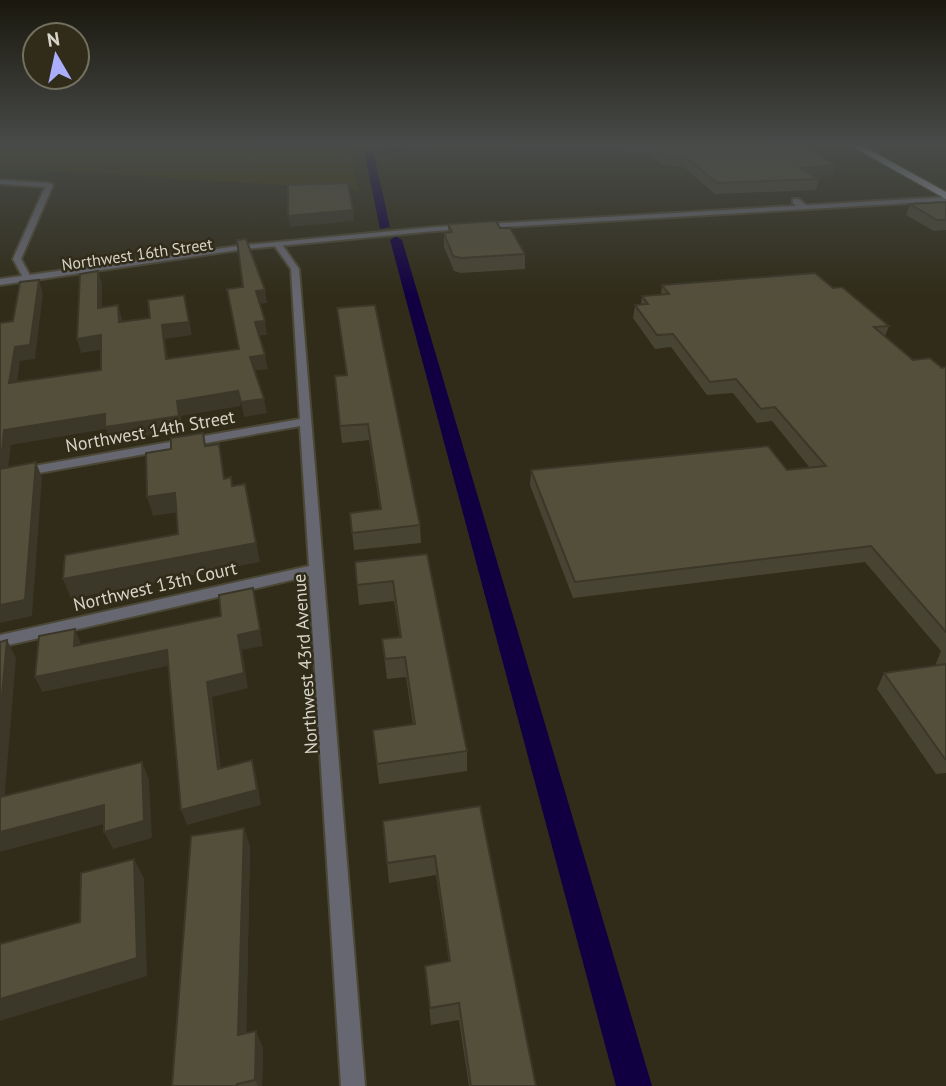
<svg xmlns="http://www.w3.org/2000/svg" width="946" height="1086" viewBox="0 0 946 1086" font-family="'PT Sans',sans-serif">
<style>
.green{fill:#3f3609}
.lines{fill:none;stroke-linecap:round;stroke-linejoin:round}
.canal{fill:#100042;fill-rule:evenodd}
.minor-casing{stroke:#4b4735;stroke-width:4}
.tertiary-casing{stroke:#4b4735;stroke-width:4}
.primary-casing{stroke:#4b4735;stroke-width:3}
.minor{fill:#666770;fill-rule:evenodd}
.tertiary{fill:#666770;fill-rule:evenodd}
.primary{fill:#9fa1b4;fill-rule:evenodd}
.wall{fill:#484433}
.shaded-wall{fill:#3b3729}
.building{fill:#544f3b;stroke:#3b3729;stroke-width:2}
.labels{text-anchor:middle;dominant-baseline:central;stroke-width:5;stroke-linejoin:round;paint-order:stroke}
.far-street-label{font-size:16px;fill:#d7d5c9;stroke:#302c19}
.street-label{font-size:18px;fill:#d7d5c9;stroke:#302c19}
</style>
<rect width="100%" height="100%" fill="#302c19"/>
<path class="green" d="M0,144H349L358,190L0,167Z"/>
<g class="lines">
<g class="canal">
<path d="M427,144H482L374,154L390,227L380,229L364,151Z"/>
<path d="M396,236L402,240L652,1086H616L390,240Z"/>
</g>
<defs>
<g id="minor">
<path d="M0,180L49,183L53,185L21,259L34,283L33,285H27L13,259L45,187L0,184Z"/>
<path d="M793,199H799L808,207L801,209L793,203Z"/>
<path d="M278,243H281L299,269L365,1086H341L309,576L0,647V635L309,566L300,426L0,480V472L300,419L291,269L274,245Z"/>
</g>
<path id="tertiary" d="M946,197V201L435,231L245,249L0,285V279L245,245L435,227Z"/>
<path id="primary" d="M848,144H859L946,192V199Z"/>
</defs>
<use href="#minor" class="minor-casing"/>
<use href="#tertiary" class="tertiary-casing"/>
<use href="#primary" class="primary-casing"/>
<use href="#minor" class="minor"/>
<use href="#tertiary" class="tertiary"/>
<use href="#primary" class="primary"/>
</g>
<g class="wall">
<path d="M614,144H800L833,176L816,177L819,179L816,190L715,194L684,167L662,165L646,151L619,150Z"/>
<path d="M904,144H946V145L908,146Z"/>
<path d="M946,202V230L934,231L906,215L910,204Z"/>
<path d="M448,224L500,228L525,254V269L461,273L454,271L444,247V233H448Z"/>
<path d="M662,285L833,288L889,326L885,336L913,360L942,368L946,367V773L936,774L877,689L884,673L935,666L941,651L865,562L573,598L530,485L531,470H787L810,468L772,421L757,423L733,393L707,395L671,347L655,349L633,318L635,305L641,304L642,296L661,294Z"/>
<path d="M337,308L420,525L421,543L354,550L350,513L380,509L369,440L342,443L340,426L347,375Z"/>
<path d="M427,554L467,751V771L379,784L373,730L413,724L406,677L387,679L382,639L400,637L394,601L359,605L355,562Z"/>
<path d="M480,806L536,1086H469L459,1020L431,1025L425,966L449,962L436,875L389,883L383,821Z"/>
<path d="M244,828L250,847L246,1033L263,1048L262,1086H172Z"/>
</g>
<g class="shaded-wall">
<path d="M835,165L833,176L798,178L800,168Z"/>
<path d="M353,210L354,221L290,227L288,216Z"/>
<path d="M98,271L102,284V322L98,308Z"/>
<path d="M39,280L43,293L35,359L20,361L15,398L9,383L15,347Z"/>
<path d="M265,290L267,303L258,304L256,291Z"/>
<path d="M184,295L192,335L165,339L170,373L166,359L162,325Z"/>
<path d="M118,305L122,319V336L119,322Z"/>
<path d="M265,321L267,335L257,336L255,322Z"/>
<path d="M101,335L106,349L81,353L77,339Z"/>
<path d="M265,355L268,369L253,371L250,357Z"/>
<path d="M238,391L241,406L181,416L183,431L110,442L106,429L11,445L8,468L0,470V453L4,430Z"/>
<path d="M264,399L267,413L244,417L241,402Z"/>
<path d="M36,462L42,478L32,616L0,623V605Z"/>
<path d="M245,484L260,562L71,599L63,579L256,543Z"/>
<path d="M175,493L180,512L153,516L147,497Z"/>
<path d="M253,588L263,646L242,650L248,688L212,697L223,784L218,769L207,682L238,635Z"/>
<path d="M75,629L81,644L74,646Z"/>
<path d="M7,640L16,658L3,817L0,811V718Z"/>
<path d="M167,650L173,665L42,692L35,677Z"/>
<path d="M252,760L256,775L261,805L187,825L181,810Z"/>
<path d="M142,762L149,780L152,838L113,849L104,832Z"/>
<path d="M104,805L112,822L0,852V832Z"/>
<path d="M244,828L250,847L246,1052L238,1035Z"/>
<path d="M134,859L144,878L147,976L0,1021V999L137,958Z"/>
<path d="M256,1031L263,1048L262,1086H258L255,1080Z"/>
</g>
<g class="building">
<path d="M651,144H800L835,165L800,168L819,179L717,183L686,157L663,155Z"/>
<path d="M348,183L353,210L288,216V185Z"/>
<path d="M946,202V220H937L910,204Z"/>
<path d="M496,221L500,228H510L525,254L461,258L453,256L444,233L452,232L448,224Z"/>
<path d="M246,239L265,290L256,291L265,321L255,322L265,355L250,357L264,399L241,402L238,391L177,401L179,416L153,420L105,427V414L4,430L2,452L0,453V323L13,321L20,282L39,280L30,345L15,347L9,383L101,370V335L77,339L80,274L98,271V308L118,305L119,322L150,318L148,300L184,295L189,322L162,325L166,359L239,349L227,289L243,287L237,240Z"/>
<path d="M815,273L833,288L842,287L889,326L874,327L913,360L930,358L942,368L946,367V632L871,546L575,582L531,470L768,446L787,470L826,466L775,407L761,409L736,379L710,382L673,334L657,335L635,305L648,304L642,296L669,294L662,285Z"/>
<path d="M375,305L420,525L352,533L350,513L381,509L368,424L340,426L335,376L347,375L337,308Z"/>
<path d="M203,433L205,446L219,444L224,479L231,477L232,486L245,484L256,543L63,579L65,555L178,534L175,493L147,497L146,453L171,449V438Z"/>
<path d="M36,462L25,600L0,605V469Z"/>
<path d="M427,554L467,751L377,764L373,730L415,724L405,657L385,659L382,639L401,637L393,581L357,585L355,562Z"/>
<path d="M253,588L260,630L238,635L244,673L207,682L218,769L252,760L257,790L181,810L167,650L35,677L39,636L75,629L74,646L221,616L219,595Z"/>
<path d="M7,640L0,718V642Z"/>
<path d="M946,664V758L945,759L884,673Z"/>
<path d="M142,762L144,821L104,832V805L0,832V797Z"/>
<path d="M480,806L536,1086H471L459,1003L430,1008L425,966L450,961L435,856L387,863L383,821Z"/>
<path d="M244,828L238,1035L256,1031L255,1080L237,1084V1086H172L191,836Z"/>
<path d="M134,859L137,958L0,999V944L80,922L81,873Z"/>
</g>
<linearGradient id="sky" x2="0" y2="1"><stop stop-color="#1a180e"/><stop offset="0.49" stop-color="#484b49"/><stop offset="1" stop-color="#484b49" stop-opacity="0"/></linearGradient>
<rect width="946" height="296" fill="url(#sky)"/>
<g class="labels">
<g class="far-street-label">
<text transform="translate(137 254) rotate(-8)">Northwest 16th Street</text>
</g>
<g class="street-label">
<text transform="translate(150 431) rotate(-10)">Northwest 14th Street</text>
<text transform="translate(155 586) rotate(-13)">Northwest 13th Court</text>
<text transform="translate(305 664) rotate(-94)">Northwest 43rd Avenue</text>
</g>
</g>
<g transform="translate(56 56) rotate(351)"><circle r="33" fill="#302c19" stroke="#73705f" stroke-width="2"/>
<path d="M0-5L12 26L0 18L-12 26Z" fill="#abaffb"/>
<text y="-10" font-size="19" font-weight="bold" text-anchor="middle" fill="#d7d5c9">N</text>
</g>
</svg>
